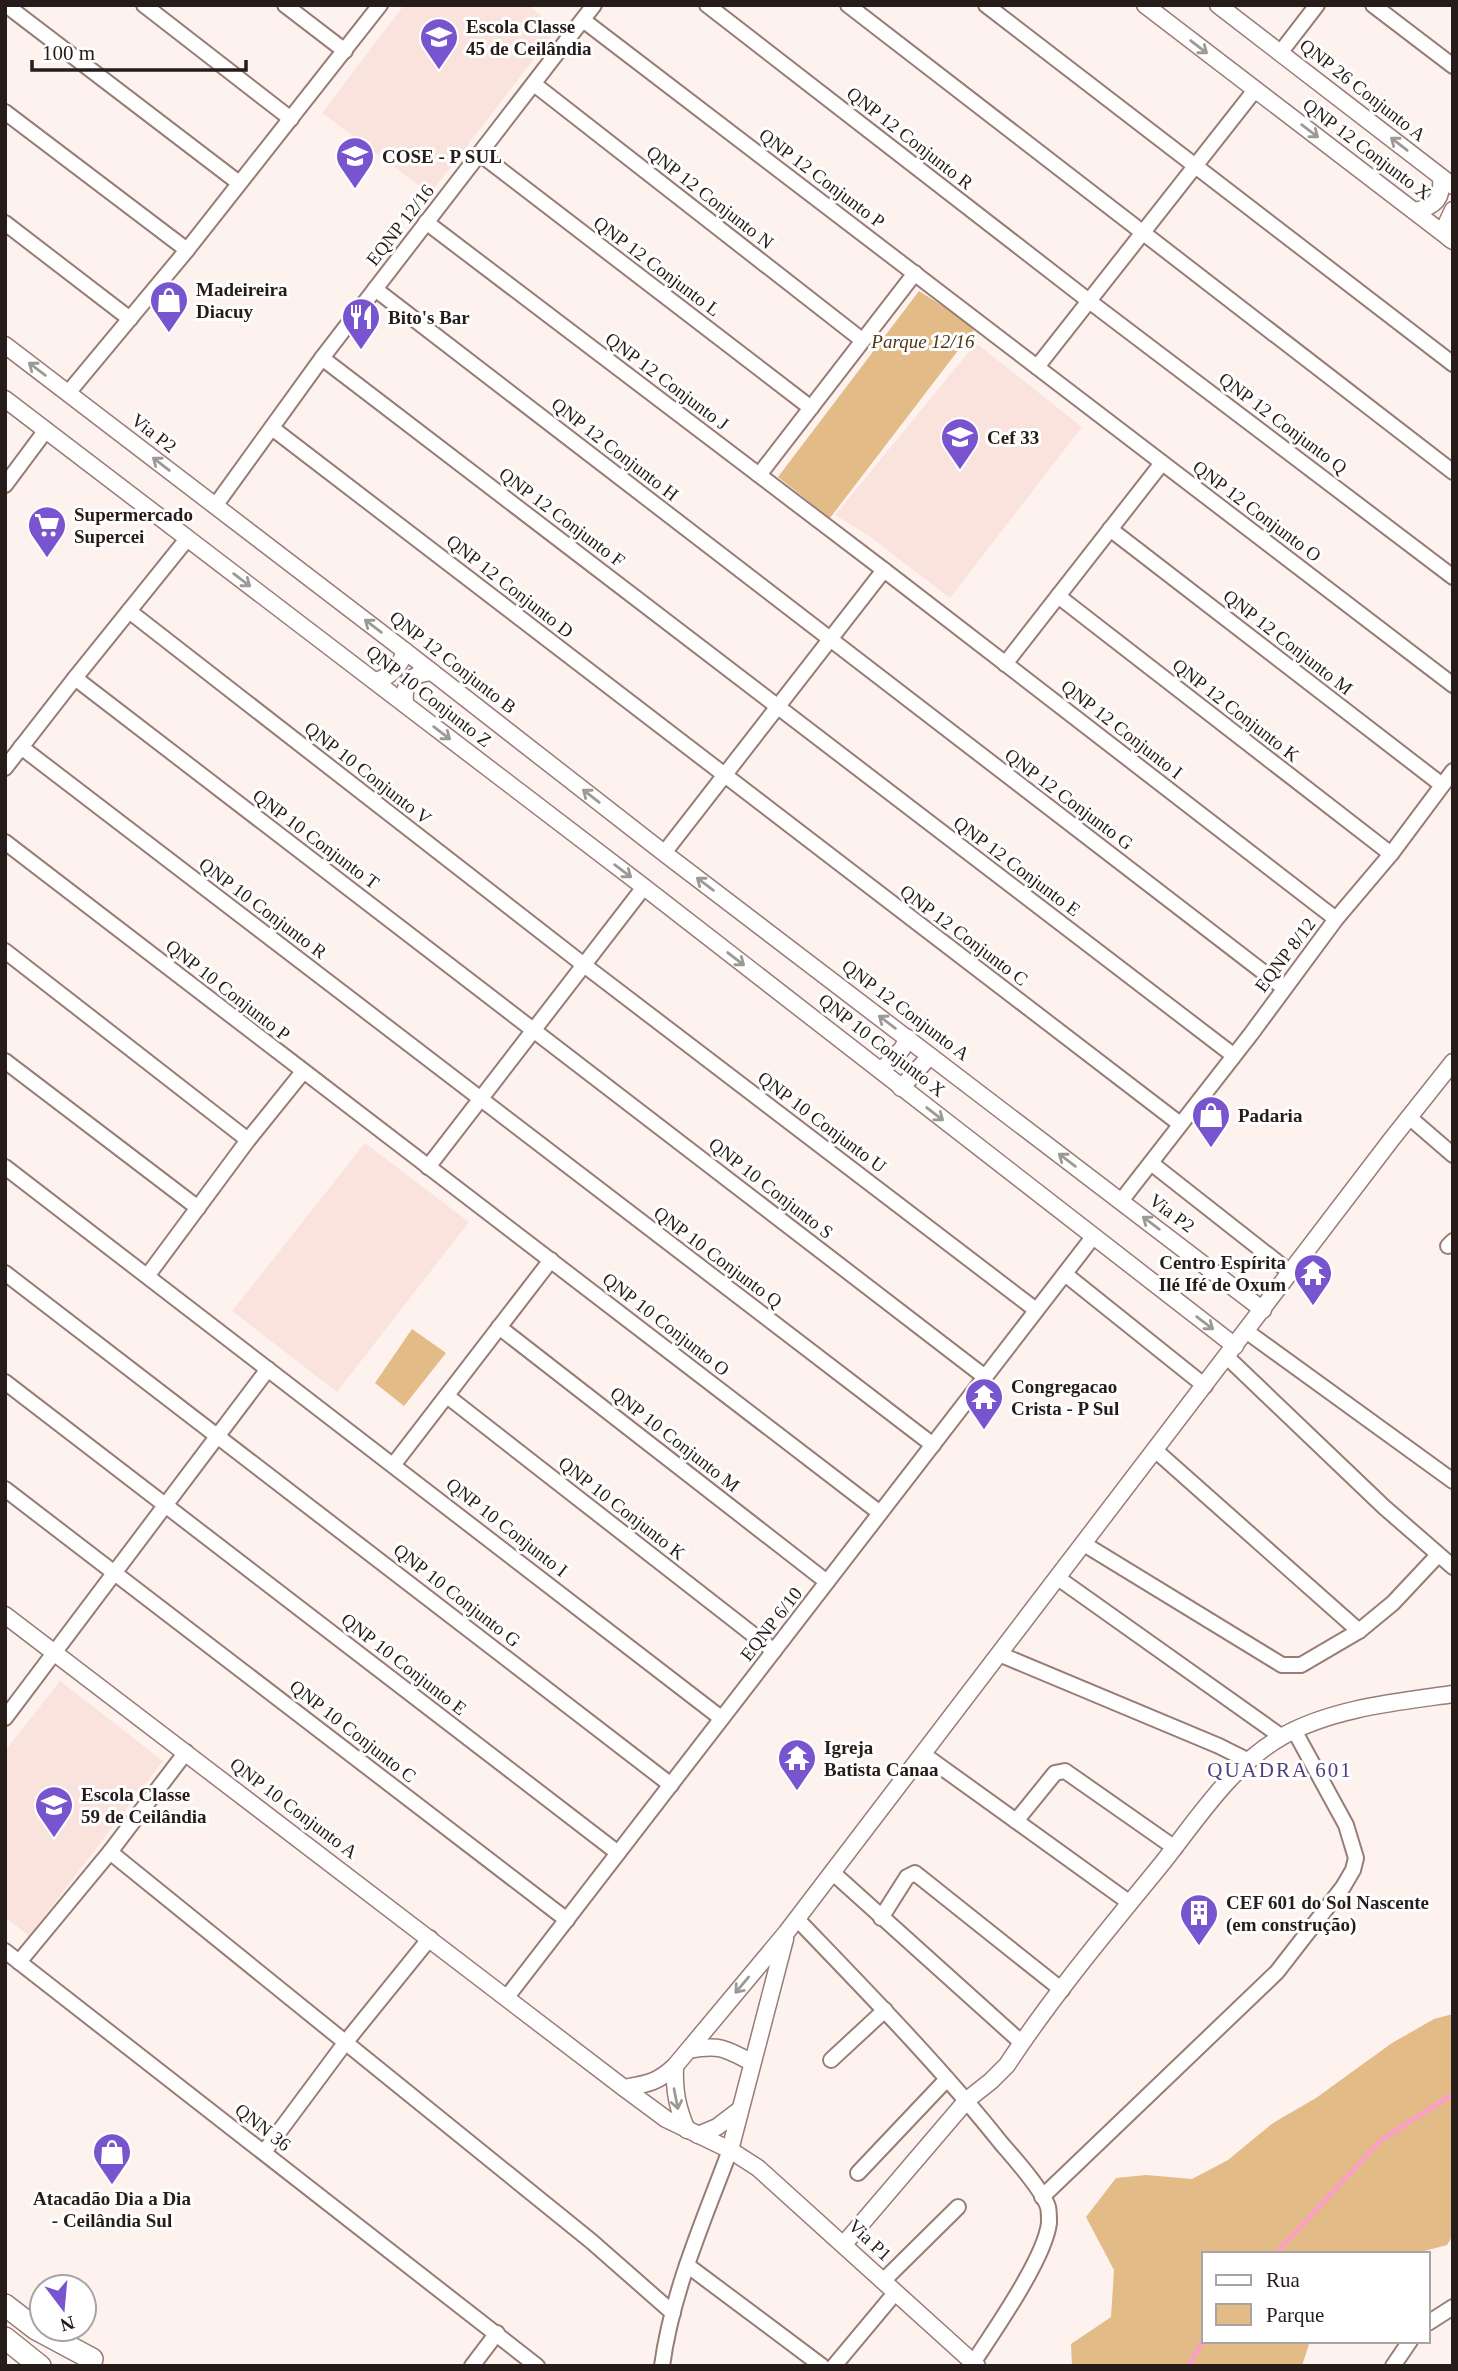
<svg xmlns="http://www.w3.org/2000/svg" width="1458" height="2371" viewBox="0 0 1458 2371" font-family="Georgia,serif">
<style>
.built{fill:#fae3dd}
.green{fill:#e3bb86}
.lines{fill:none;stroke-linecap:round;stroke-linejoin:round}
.stream{stroke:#fc9fc6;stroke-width:4.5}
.minor-casing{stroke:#987d76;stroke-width:18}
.tertiary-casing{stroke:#987d76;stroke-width:19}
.primary-casing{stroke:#987d76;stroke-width:24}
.minor{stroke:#fff;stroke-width:14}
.tertiary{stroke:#fff;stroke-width:16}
.primary{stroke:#fff;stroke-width:21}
.oneway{stroke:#9d9998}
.labels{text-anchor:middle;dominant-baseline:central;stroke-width:6;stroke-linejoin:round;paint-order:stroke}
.poi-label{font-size:19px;font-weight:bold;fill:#261c19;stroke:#fff;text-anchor:start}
.street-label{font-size:19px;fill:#261c19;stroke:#fff}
.park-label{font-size:19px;font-style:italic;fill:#4d3613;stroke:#fff}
.neighbourhood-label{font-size:21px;letter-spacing:2px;fill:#4f407d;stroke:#fff}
</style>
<rect width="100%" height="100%" fill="#fef2ef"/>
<g class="built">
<path d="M404,5H528L557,29L430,194L322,113Z"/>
<path d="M976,343L1082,427L950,598L869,536L835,515Z"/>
<path d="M365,1143L469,1222L337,1392L232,1311Z"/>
<path d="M60,1681L163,1761L29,1936L5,1917V1751Z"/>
</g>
<g class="green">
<path d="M919,291L976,327L830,518L778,477Z"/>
<path d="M412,1329L446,1353L404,1406L375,1383Z"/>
<path d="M1453,2014V2235L1447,2245L1413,2254H1204V2341H1310L1302,2366H1072L1071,2344L1111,2317L1114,2270L1086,2217L1116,2178L1146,2175L1192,2179L1228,2160L1273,2123L1316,2098L1392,2043L1434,2019Z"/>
</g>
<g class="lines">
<g class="stream">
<path d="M1275,2254L1381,2140L1453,2094"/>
<path d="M1188,2366L1204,2340"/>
</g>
<defs>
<g id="minor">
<path d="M6,5L239,183"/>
<path d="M144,5L291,119"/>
<path d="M285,5L345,51"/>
<path d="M707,5L1089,301L1453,577"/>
<path d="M848,5L1453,472"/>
<path d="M986,5L1453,364"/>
<path d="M1373,5L1453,66"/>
<path d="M583,20L1453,685"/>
<path d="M1280,53L1317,5"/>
<path d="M534,84L862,340"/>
<path d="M5,112L187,250"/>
<path d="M480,154L811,408"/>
<path d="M426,222L884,570L1336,919"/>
<path d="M5,223L130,319"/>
<path d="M375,289L1284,988"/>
<path d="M322,358L1233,1055"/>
<path d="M1037,367L1255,90"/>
<path d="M68,393L187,250L380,5"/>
<path d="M272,428L1180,1124"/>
<path d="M759,475L915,273"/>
<path d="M5,485L46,430"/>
<path d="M215,506L322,358L594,5"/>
<path d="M1110,529L1442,785"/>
<path d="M1058,596L1391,854"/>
<path d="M129,611L584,965L1036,1310"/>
<path d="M1005,664L1162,463"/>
<path d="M75,678L985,1377"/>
<path d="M21,747L933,1445"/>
<path d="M5,768L75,678L187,539"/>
<path d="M5,842C296,1067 589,1289 880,1513"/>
<path d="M664,853L884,570"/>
<path d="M5,951L248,1140"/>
<path d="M5,1061L198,1208"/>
<path d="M1409,1117L1453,1155"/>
<path d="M1151,1163L1291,1273"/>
<path d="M5,1167L721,1718"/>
<path d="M428,1167L644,887"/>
<path d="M1121,1201L1251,1034L1336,919L1391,854L1453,771"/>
<path d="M1448,1246L1453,1241"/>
<path d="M5,1273L671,1785"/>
<path d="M1065,1274L1205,1386"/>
<path d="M148,1275L248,1140L302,1073"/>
<path d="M499,1327L827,1582"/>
<path d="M1246,1331L1453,1481"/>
<path d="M1227,1357L1384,1507L1453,1567"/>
<path d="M5,1382L618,1853"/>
<path d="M447,1396L774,1651"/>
<path d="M1155,1450L1359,1631"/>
<path d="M394,1464L551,1260"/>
<path d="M5,1489L567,1920"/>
<path d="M1084,1544L1282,1665H1301L1359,1631L1393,1603L1438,1555"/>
<path d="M1058,1578L1282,1737"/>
<path d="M999,1654L1219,1746L1247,1760"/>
<path d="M5,1718L268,1369"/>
<path d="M923,1754L1130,1903"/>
<path d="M1016,1821L1055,1773L1065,1771L1175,1848"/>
<path d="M110,1852L591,2241L673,2313"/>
<path d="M832,1872L1022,2043"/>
<path d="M881,1918L907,1877L915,1873L1062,1990"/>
<path d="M797,1919C867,1992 938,2064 1001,2143C1014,2158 1042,2189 1048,2207C1049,2211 1049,2219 1049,2223C1045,2258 994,2331 973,2363"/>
<path d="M5,1951L537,2366"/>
<path d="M19,1962L110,1852L186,1752"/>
<path d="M507,1997L1093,1237"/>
<path d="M831,2060L885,2010"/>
<path d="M264,2152L345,2043L430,1938"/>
<path d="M858,2173L947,2079"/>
<path d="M1042,2197L1277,1972L1343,1887L1353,1870L1356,1858L1346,1825L1294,1730"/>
<path d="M687,2265L822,2366"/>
<path d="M883,2281L958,2207"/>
<path d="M1428,2323L1453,2307"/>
<path d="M472,2366L497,2333"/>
<path d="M662,2366C672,2291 704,2220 730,2150"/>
<path d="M834,2366L895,2293"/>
<path d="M1393,2366L1410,2341"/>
</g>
<g id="tertiary">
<path d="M1145,5L1453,241"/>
<path d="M1218,5L1453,186"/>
<path d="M1414,211C1435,207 1443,199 1441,177"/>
<path d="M1450,239L1446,225L1453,210"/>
<path d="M5,345L405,651L664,853L1263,1310"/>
<path d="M5,399L644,887L1235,1346"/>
<path d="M376,681C391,676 400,667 405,651"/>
<path d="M405,704C403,683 410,674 432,672"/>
<path d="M881,1071L902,1049L908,1038"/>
<path d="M901,1088L930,1056"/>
<path d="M5,1615L624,2088L666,2119L730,2150L758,2168L977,2366"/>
<path d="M689,2050C718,2044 725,2048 751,2062"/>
<path d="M675,2066C674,2090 677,2107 687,2130"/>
<path d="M624,2088C647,2084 657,2083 675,2066L786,1933L1391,1140L1453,1062"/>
<path d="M698,2135L717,2127L738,2111"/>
<path d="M730,2150L785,1939"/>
<path d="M844,2244L967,2100L991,2081L1007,2065C1053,1995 1107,1931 1160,1866C1197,1820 1230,1766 1283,1736C1333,1708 1397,1702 1453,1694"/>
</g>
<g id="primary">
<path d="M5,2305L36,2329L92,2359"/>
<path d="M5,2338L40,2366"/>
</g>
</defs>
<use href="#minor" class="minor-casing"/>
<use href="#tertiary" class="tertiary-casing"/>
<use href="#primary" class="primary-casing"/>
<use href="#minor" class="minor"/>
<use href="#tertiary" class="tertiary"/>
<use href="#primary" class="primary"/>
</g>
<defs><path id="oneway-shaft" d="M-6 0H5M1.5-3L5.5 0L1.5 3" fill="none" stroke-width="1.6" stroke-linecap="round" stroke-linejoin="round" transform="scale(1.75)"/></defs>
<g class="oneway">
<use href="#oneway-shaft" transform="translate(1199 47) rotate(38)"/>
<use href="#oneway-shaft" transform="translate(1310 131) rotate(37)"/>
<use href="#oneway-shaft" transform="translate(1399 144) rotate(-142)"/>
<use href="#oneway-shaft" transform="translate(37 369) rotate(-143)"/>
<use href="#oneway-shaft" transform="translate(161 464) rotate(-142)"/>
<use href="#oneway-shaft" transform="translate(242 580) rotate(37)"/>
<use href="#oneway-shaft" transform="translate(373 626) rotate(-143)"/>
<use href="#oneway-shaft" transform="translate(442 733) rotate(37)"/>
<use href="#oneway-shaft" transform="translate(591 796) rotate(-142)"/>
<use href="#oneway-shaft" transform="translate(623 871) rotate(37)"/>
<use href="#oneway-shaft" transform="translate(705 884) rotate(-143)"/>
<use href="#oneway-shaft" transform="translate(736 959) rotate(38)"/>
<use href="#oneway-shaft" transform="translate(887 1022) rotate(-143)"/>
<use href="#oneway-shaft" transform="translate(935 1114) rotate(38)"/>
<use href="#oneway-shaft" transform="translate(1067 1160) rotate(-143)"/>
<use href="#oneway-shaft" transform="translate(1151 1223) rotate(-143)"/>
<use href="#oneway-shaft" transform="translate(1205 1323) rotate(37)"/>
<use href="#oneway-shaft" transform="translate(742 1985) rotate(130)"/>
<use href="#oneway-shaft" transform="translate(676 2099) rotate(79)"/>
</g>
<defs>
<symbol id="school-pin" viewBox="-11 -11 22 30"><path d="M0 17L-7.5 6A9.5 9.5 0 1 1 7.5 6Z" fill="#7855ce" stroke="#fff"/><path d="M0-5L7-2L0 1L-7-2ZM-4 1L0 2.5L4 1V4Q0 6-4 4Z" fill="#fff"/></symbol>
<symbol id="shop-pin" viewBox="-11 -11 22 30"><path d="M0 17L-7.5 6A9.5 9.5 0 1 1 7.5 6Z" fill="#7855ce" stroke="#fff"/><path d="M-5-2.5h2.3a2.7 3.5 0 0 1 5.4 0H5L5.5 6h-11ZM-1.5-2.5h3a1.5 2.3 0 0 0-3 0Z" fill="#fff"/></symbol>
<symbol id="restaurant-pin" viewBox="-11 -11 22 30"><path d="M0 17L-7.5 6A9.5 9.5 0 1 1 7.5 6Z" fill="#7855ce" stroke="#fff"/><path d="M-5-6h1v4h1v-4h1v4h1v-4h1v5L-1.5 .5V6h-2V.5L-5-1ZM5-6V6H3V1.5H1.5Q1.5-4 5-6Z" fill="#fff"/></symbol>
<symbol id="supermarket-pin" viewBox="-11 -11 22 30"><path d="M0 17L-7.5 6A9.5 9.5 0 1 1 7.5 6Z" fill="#7855ce" stroke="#fff"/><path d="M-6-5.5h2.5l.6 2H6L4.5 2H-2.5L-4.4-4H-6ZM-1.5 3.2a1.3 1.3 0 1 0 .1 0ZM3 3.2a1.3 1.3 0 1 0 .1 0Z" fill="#fff"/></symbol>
<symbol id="temple-pin" viewBox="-11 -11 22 30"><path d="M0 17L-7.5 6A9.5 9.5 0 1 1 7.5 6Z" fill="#7855ce" stroke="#fff"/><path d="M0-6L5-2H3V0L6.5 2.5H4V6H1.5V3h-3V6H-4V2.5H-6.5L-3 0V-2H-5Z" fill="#fff"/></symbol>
<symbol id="building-pin" viewBox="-11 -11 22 30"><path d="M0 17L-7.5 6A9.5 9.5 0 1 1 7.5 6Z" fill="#7855ce" stroke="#fff"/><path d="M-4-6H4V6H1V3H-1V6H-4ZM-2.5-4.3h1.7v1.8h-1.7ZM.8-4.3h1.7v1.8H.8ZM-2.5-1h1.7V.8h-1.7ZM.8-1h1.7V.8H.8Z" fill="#fff"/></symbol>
</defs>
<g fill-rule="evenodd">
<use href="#school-pin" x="417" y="15" width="44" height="60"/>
<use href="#school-pin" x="333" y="134" width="44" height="60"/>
<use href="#shop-pin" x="147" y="278" width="44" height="60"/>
<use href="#restaurant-pin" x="339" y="295" width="44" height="60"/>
<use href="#school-pin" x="938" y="415" width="44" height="60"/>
<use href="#supermarket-pin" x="25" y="503" width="44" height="60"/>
<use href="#shop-pin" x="1189" y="1093" width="44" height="60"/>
<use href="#temple-pin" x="1291" y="1251" width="44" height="60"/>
<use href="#temple-pin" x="962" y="1375" width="44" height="60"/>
<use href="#temple-pin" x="775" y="1736" width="44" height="60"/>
<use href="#school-pin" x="32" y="1783" width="44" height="60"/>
<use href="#building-pin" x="1177" y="1891" width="44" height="60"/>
<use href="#shop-pin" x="90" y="2130" width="44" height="60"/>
</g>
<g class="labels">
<g class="poi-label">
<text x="466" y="26">Escola Classe<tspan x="466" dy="22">45 de Ceilândia</tspan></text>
<text x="382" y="156">COSE - P SUL</text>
<text x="196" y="289">Madeireira<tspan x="196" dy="22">Diacuy</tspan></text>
<text x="388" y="317">Bito's Bar</text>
<text x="987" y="437">Cef 33</text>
<text x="74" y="514">Supermercado<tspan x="74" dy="22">Supercei</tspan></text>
<text x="1238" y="1115">Padaria</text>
<text x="1286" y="1262" text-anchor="end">Centro Espírita<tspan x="1286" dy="22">Ilé Ifé de Oxum</tspan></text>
<text x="1011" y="1386">Congregacao<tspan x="1011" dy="22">Crista - P Sul</tspan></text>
<text x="824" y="1747">Igreja<tspan x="824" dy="22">Batista Canaa</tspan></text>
<text x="81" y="1794">Escola Classe<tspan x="81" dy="22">59 de Ceilândia</tspan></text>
<text x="1226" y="1902">CEF 601 do Sol Nascente<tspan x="1226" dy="22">(em construção)</tspan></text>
<text x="112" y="2198" text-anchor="middle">Atacadão Dia a Dia<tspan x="112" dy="22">- Ceilândia Sul</tspan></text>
</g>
<g class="street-label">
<text transform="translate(1363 90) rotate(38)">QNP 26 Conjunto A</text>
<text transform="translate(910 138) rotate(38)">QNP 12 Conjunto R</text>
<text transform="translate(1367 149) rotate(37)">QNP 12 Conjunto X</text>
<text transform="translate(822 178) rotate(37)">QNP 12 Conjunto P</text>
<text transform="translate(710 197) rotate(38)">QNP 12 Conjunto N</text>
<text transform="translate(400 225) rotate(-52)">EQNP 12/16</text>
<text transform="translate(657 266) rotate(37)">QNP 12 Conjunto L</text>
<text transform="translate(667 381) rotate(37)">QNP 12 Conjunto J</text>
<text transform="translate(1283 423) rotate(37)">QNP 12 Conjunto Q</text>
<text transform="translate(154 433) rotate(38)">Via P2</text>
<text transform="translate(615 449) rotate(38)">QNP 12 Conjunto H</text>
<text transform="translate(1257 511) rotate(37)">QNP 12 Conjunto O</text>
<text transform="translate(562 517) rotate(37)">QNP 12 Conjunto F</text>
<text transform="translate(510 586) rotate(38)">QNP 12 Conjunto D</text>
<text transform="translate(1288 642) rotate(38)">QNP 12 Conjunto M</text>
<text transform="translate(453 662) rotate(38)">QNP 12 Conjunto B</text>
<text transform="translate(429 696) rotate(38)">QNP 10 Conjunto Z</text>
<text transform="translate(1236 710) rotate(38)">QNP 12 Conjunto K</text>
<text transform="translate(1122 729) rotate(38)">QNP 12 Conjunto I</text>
<text transform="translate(368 773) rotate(38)">QNP 10 Conjunto V</text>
<text transform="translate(1069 799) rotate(37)">QNP 12 Conjunto G</text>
<text transform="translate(316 839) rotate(37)">QNP 10 Conjunto T</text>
<text transform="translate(1017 866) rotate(37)">QNP 12 Conjunto E</text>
<text transform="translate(263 908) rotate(37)">QNP 10 Conjunto R</text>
<text transform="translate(964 935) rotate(37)">QNP 12 Conjunto C</text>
<text transform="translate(1285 955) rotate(-53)">EQNP 8/12</text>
<text transform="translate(228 990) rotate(38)">QNP 10 Conjunto P</text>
<text transform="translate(906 1010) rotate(37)">QNP 12 Conjunto A</text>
<text transform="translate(882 1045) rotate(38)">QNP 10 Conjunto X</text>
<text transform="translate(822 1122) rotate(37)">QNP 10 Conjunto U</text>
<text transform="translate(771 1188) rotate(38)">QNP 10 Conjunto S</text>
<text transform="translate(1172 1213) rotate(37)">Via P2</text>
<text transform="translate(718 1257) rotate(37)">QNP 10 Conjunto Q</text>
<text transform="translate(666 1324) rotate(38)">QNP 10 Conjunto O</text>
<text transform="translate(675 1439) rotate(38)">QNP 10 Conjunto M</text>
<text transform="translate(622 1508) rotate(38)">QNP 10 Conjunto K</text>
<text transform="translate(507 1527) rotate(38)">QNP 10 Conjunto I</text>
<text transform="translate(457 1595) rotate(38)">QNP 10 Conjunto G</text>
<text transform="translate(771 1624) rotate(-52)">EQNP 6/10</text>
<text transform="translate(404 1664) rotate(38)">QNP 10 Conjunto E</text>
<text transform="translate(353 1731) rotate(38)">QNP 10 Conjunto C</text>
<text transform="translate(294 1808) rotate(37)">QNP 10 Conjunto A</text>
<text transform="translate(263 2127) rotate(38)">QNN 36</text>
<text transform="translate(870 2240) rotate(43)">Via P1</text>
</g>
<g class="park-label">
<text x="923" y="341">Parque 12/16</text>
</g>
<g class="neighbourhood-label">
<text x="1280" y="1770">QUADRA 601</text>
</g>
</g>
<rect width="1458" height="2371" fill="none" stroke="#261c19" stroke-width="14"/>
<rect x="1202" y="2252" width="228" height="91" fill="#ffffff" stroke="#a8a4a3" stroke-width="2"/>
<rect x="1216" y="2275" width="35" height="10" fill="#ffffff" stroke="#a8a4a3" stroke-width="2"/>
<text x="1266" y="2287" font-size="21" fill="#261c19">Rua</text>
<rect x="1216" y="2304" width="35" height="21" fill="#e3bb86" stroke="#a8a4a3" stroke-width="2"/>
<text x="1266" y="2322" font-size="21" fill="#261c19">Parque</text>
<g transform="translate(63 2308) rotate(164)"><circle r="33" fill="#ffffff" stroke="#a8a4a3" stroke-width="2"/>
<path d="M0-5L12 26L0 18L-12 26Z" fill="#7855ce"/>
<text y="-10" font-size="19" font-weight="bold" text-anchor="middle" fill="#261c19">N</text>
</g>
<path d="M32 60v10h214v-10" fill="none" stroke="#261c19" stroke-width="3.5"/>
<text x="42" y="60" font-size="21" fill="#261c19" stroke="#ffffff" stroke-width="5" paint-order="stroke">100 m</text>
</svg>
